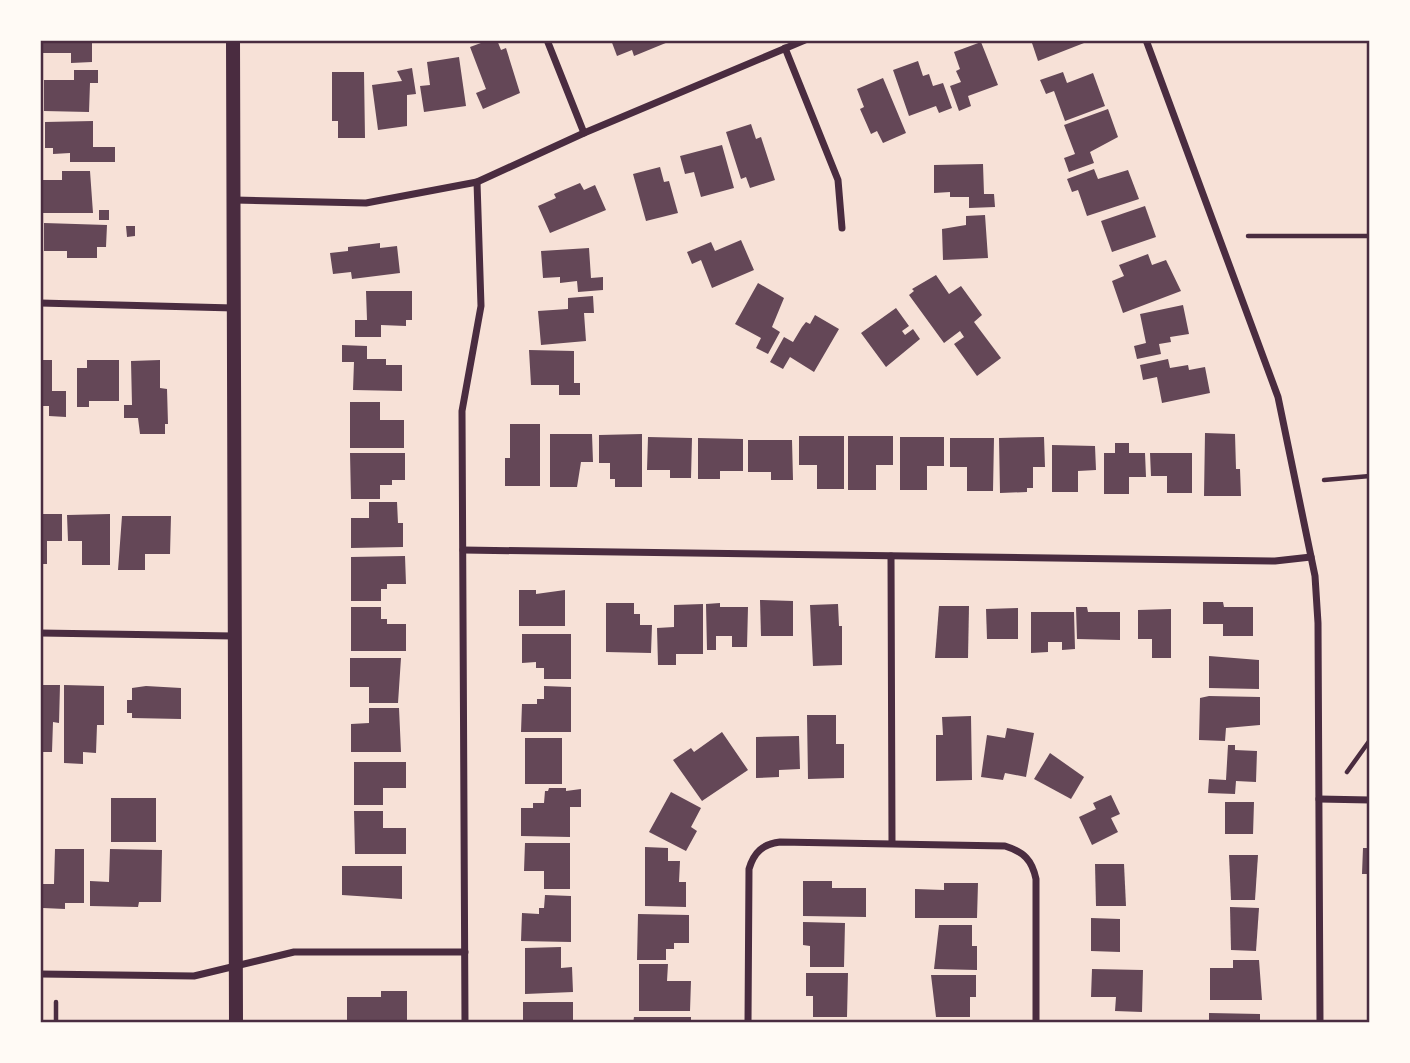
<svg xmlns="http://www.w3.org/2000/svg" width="1410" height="1063" viewBox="0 0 1410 1063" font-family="'IBM Plex Serif',serif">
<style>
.building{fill:#644757}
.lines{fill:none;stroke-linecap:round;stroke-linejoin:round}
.path{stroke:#4a2c40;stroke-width:4.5}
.minor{stroke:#4a2c40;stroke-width:7}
.secondary{stroke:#4a2c40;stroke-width:14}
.neatline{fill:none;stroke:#4a2c40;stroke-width:2.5}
</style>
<rect width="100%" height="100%" fill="#f7e1d7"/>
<g class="building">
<path d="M40,40H92V62L71,63V53H40Z"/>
<path d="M489,40H497L501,50L506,48L520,93L483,109L476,93L486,89L470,47Z"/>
<path d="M611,40H673L634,56L632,50L617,56Z"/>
<path d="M1031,40H1083L1084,43L1038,61Z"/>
<path d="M981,42L998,85L968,96L971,106L959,111L950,86L961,82L956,71L960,69L954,52Z"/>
<path d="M459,57L466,106L424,112L420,86L430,85L427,62Z"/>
<path d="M918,61L923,76L929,74L933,86L943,83L952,108L939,113L936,106L909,116L893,70Z"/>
<path d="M412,68L416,94L407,95V126L378,130L372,85L402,81L397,71Z"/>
<path d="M74,70H98V83H90L89,112L44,111V80H74Z"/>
<path d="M332,72H364L365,138H338V121H332Z"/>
<path d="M1063,72L1067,83L1093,73L1105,106L1065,121L1054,91L1046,94L1040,80Z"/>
<path d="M883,78L906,133L883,143L877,131L871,134L860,109L864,107L857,89Z"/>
<path d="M1108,109L1118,137L1090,152L1094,163L1069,172L1064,158L1075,154L1064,125Z"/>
<path d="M93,121V147H115V162H70V153L53,154V148H45V122Z"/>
<path d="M751,124L756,139L761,137L775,180L750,188L746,177L741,179L726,132Z"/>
<path d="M722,145L734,188L701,197L694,172L685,174L680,156Z"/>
<path d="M983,164L984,194H994L995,207L969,208V197H950V192L934,193V165Z"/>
<path d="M660,167L664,182L669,181L678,213L646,221L633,174Z"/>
<path d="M1094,169L1098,179L1128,170L1139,199L1087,216L1078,190L1072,192L1067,179Z"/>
<path d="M62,171H90L93,213H43V180H62Z"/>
<path d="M580,183L584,190L595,185L606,210L550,233L538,206L556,198L554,194Z"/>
<path d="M1145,206L1156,237L1112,252L1101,221Z"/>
<rect x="99" y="210" width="10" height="10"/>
<path d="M985,215L988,258L943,260L942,229L966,225V216Z"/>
<path d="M44,223L107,225L106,247H97V258H67V251H44Z"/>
<path d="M126,226H135V236L127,237Z"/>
<path d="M741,240L754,270L712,288L701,260L692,264L687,252L711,242L715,251Z"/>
<path d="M380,243V248L397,246L400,273L352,279L351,272L333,274L330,253L348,251V247Z"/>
<path d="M589,248L591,278L603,277V290L578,292L577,281L560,283V277L543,278L541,251Z"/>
<path d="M1148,254L1152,265L1166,260L1181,291L1123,313L1112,281L1124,276L1119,265Z"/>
<path d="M936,275L949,294L961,286L982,315L974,322L1001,358L977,376L954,344L964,337L960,331L944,343L909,295L914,291L912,289Z"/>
<path d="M758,283L784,298L772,327L780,332L768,354L756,348L761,338L735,324Z"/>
<path d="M366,291H412V320H406V326L381,325V337H355V320H367Z"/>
<path d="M593,296L594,313H584L586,341L541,345L538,311L568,309V298Z"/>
<path d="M1183,305L1189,334L1170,337L1171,342L1159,344L1161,354L1137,359L1134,346L1146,343L1140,314Z"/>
<path d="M896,308L909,326L902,331L905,335L913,329L920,339L886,367L861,333Z"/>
<path d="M815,315L839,329L814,372L790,357L783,369L770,362L784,337L793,342L802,327L806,322L810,324Z"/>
<path d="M342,345L367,346V359H386V365H402V391L353,390L354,362H342Z"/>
<path d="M529,350L574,351V383H580V395H559V385H531Z"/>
<path d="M1168,359L1170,368L1188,365L1189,370L1205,367L1210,393L1162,403L1157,377L1143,380L1140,365Z"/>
<path d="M40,360H52V391H66V417L49,416V406H40Z"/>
<path d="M87,360H119V401H89V407H77V368H87Z"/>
<path d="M160,360V388L167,389L168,424H165V434H140L138,418H124V405H132L131,361Z"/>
<path d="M350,402H380V420H404V448H350Z"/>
<path d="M510,424H540V486H505V458H510Z"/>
<path d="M1205,433L1235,434L1236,469H1240L1241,496H1204Z"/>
<path d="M550,434H592L593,462H581L577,487H550Z"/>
<path d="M642,434V487H615V479H610V463H599V435Z"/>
<path d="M799,436H844V489H817V465H799Z"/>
<path d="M848,436H893V465H876V490H848Z"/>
<path d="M648,437L692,438L691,478H670V470H647Z"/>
<path d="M900,437H944V466H927V490H900Z"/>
<path d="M1044,437L1045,467H1033V488H1027V492L1000,493L999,438Z"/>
<path d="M698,438L743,439V471H720V479H698Z"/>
<path d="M950,438H994L993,491H967V467H950Z"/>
<path d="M748,440H792L793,480H771V472H748Z"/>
<path d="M1115,443H1129V453H1145L1146,477H1129V494H1104V453H1115Z"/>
<path d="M1052,445L1095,446L1096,470L1078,471V492H1052Z"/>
<path d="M350,453H405V480H392V485H380V499H351Z"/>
<path d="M1150,453H1192V493H1167V476H1151Z"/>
<path d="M369,502H397L398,523H403V547L351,548V518H369Z"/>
<path d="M40,514H62V541H47V564H40Z"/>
<path d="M110,514V565H82V541H68L67,515Z"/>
<path d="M122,516H171L170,554H145V570H118Z"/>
<path d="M405,556L406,584H387V589H381V601H351V557Z"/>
<path d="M519,590H536V594L565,590V626H519Z"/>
<path d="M760,600L793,601V636H761Z"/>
<path d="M1203,602H1223L1224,607H1253V636H1223V624H1203Z"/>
<path d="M606,603H634V614H640V625H652L651,653L606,652Z"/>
<path d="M720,603V607H748L747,647H732V636H716V650H707L706,604Z"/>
<path d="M703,604V654H676V665H658L657,628L674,627V605Z"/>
<path d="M838,604L839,626H842V665L813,666L810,605Z"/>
<path d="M939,606H969L968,658H935Z"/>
<path d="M351,607H381V619H387V624H406V651H351Z"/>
<path d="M1076,607H1087L1088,612H1120V640L1077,639Z"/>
<path d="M1018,608V639H987L986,609Z"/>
<path d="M1171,609V658H1152V639H1138V610Z"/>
<path d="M1031,612H1074L1075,649L1062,650V642H1048V652L1031,653Z"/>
<path d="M522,634H571V679H544V668H536V662L522,663Z"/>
<path d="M1209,656L1259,660V689L1209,688Z"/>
<path d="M350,658H401L398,703H369V687H350Z"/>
<path d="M40,685H60L59,723L53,722L52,752H40Z"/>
<path d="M64,685L104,686V725H97L96,753L83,752V764L64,763Z"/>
<path d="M146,686L181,688V719L132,718V713H127V700H132V688Z"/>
<path d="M544,686L571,687V732H521L522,704H537V699H544Z"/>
<path d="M1209,696L1260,697V725L1226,728L1225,741L1199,740L1200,698Z"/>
<path d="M369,708H399L401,752H351V724L369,723Z"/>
<path d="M807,715H836V744H844V778L808,779Z"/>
<path d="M971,716L972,780L936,781V735H943L942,717Z"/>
<path d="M1007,728L1034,733L1026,777L1005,773L1003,780L981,777L987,735L1005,738Z"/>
<path d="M722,732L748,770L702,801L673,760L691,748L694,752Z"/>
<path d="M799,736L800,769L779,770V777L756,778V737Z"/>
<rect x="525" y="738" width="37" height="46"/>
<path d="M1228,745H1235V750L1257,751L1256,782L1236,781L1235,794L1208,793L1209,779L1226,780Z"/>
<path d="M1050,753L1084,777L1071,799L1034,779Z"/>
<path d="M354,762H406V788H383V805H354Z"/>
<path d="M549,788H566V791L581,789V807H570V837L521,836V808H533V803H544L545,791H548Z"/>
<path d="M671,792L701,808L691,827L697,831L686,851L649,832Z"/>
<path d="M1111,795L1120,814L1111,818L1118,832L1092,845L1079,817L1096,809L1093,803Z"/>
<rect x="111" y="798" width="45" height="44"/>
<path d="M1225,802H1254L1253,834H1225Z"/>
<path d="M354,811H383V828H406V854H355Z"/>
<path d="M525,843H570V889H544V871H524Z"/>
<path d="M645,847L668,848V861H680L679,882H686V907L645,906Z"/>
<path d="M1363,848H1370V896H1367V874H1362Z"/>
<path d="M55,849H84V903H65V909L43,908V884H54Z"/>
<path d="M110,849L162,850L161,902H139L138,907L90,906V881L109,882Z"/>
<path d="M1229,855H1258L1255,900H1231Z"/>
<path d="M1095,864H1124L1126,906H1096Z"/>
<path d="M342,866H402V899L342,895Z"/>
<path d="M803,881H832V888H866V917L803,916Z"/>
<path d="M944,883H978L977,918H915V889L944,890Z"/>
<path d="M545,895L571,896V942L521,941L522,913L539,914V908H544Z"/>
<path d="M1230,907L1259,908L1256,951L1231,950Z"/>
<path d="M638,914L689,915V943H674V949H666V960H637Z"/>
<path d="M1091,918L1120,919V952L1091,951Z"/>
<path d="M803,922L845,923L844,967H810V946L803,945Z"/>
<path d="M939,925H972V946H977V970L934,969Z"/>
<path d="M561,947V968L572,967L573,992L525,994V948Z"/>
<path d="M1233,960H1259L1262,1000H1210V968H1233Z"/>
<path d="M639,964H668L667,981H691L690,1011H639Z"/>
<path d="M1092,969L1143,970L1142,1012L1115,1011L1116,997H1091Z"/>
<path d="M806,973H848L847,1017H813V996H806Z"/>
<path d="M931,975H976V997H970V1017H936Z"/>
<path d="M381,991H407V1023H347V997H381Z"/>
<rect x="523" y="1002" width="50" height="21"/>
<path d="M1209,1013L1260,1014V1023H1209Z"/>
<path d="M634,1017H691V1023H633Z"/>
</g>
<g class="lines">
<g class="path">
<path d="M1248,236H1370"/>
<path d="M1324,480L1370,476"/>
<path d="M1347,772L1370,740"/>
<path d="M56,1023V1002"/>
</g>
<g class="minor">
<path d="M547,40L584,133"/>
<path d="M1146,40L1278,397L1315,576L1318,623L1320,1023"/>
<path d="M785,48L838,180L842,228"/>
<path d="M234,200L366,203L477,182L584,133L805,40"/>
<path d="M40,303L234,308"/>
<path d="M463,550L1275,561L1311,557"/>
<path d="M891,556L892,843"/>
<path d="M40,633L234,636"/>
<path d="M1319,799L1370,800"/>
<path d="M40,974L194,976L294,952H465"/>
<path d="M465,1023L462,411L481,306L477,182"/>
<path d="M748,1023L749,869C754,852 763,844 780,842L1005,846C1024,852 1032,860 1036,879V1023"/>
</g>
<path class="secondary" d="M233,40L236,1023"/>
</g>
<rect width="1410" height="1063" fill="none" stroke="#fffaf5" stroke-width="84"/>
<rect x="42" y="42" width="1326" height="979" class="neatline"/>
</svg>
